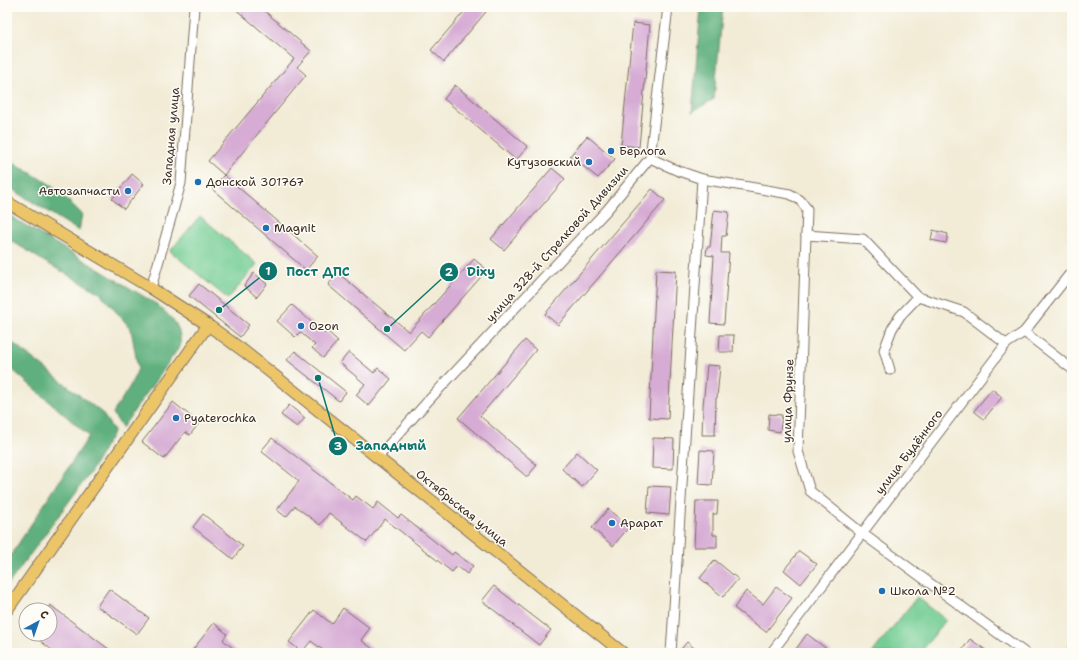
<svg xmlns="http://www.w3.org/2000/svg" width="1079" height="660" viewBox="0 0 1079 660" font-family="'Shantell Sans',sans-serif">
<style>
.green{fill:#74cd94;stroke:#587c59}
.forest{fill:#5fb07e;stroke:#4d6d4e}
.building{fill:#d6abd4}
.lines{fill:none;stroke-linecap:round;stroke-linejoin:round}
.minor-casing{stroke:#7b6e5f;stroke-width:11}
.major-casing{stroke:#7b6e5f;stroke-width:13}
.minor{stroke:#fff;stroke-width:9}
.major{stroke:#edc569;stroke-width:11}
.poi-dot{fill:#1f6fb2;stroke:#fdfcf7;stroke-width:1.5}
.labels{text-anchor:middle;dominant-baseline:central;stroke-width:3;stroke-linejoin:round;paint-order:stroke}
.street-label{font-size:12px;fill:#3b2a1e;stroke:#fdfcf7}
.poi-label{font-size:12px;fill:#3b2a1e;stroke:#fdfcf7;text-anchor:start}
.leader{fill:none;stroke:#0f766e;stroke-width:1.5}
.callout-dot{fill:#0f766e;stroke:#fdfcf7;stroke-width:1.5}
.mark-label{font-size:12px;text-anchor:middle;font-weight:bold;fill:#fff}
.callout-label{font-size:13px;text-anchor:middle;font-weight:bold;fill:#0f766e;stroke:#fdfcf7;stroke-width:3;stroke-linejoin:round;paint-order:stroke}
</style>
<rect width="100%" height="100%" fill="#fdfcf7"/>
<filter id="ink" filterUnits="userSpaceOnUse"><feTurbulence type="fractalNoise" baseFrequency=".025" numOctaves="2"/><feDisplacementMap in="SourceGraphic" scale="8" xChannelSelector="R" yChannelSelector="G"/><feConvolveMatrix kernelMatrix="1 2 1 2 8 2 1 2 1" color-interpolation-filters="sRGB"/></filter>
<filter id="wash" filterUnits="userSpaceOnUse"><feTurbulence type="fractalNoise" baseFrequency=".012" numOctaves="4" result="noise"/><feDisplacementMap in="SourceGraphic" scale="16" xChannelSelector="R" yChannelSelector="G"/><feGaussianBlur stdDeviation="0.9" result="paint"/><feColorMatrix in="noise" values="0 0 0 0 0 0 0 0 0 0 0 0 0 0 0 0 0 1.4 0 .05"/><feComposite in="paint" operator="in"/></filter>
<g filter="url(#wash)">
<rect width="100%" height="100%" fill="#f2ecd7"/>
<g class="green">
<path d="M200,216L257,264L228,299L170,251Z"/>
<path d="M917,597L946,620L920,653H872Z"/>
</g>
<g class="forest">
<path d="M701,7H723L714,99L692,112Z"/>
<path d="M7,159L53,186L82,214L79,231L7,186Z"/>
<path d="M7,214L158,305C172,319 182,325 180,346L122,428L113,413L130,386L138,369L131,329L100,293L45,262L7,238Z"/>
<path d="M7,308L9,340L102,413L114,431L90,473L7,586V561L89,436L7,365Z"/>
</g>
<g id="blocks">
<g class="building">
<path d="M233,7H260L311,51L297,67L306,75L224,175L208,161L294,59Z"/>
<path d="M468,7H490L444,62L431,50Z"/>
<path d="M633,23L650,25L639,147L621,145Z"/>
<path d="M455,85L528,147L516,160L444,99Z"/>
<path d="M587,136L615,159L598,178L570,156Z"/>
<path d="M552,168L565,179L504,250L491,239Z"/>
<path d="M132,174L144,184L124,209L112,199Z"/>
<path d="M224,175L318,256L306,270L212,189Z"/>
<path d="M652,189L665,200L558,325L545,314Z"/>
<path d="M714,210L729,212L726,236H722L721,253H729L724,324L710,323L714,256L706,255L707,247H710Z"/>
<path d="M933,230L948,234L946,243L931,240Z"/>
<path d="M474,259L487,270L428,337L421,331L404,350L328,285L338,273L409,332Z"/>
<path d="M656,270L676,271L668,419L649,418Z"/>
<path d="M254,273L267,284L257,297L244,286Z"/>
<path d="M199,284L249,325L240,337L189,296Z"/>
<path d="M292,305L325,334L327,331L338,341L323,358L312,348L315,345L300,332L295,337L277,321Z"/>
<path d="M720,335H734L733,352H719Z"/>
<path d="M525,340L536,350L480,416L537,465L527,477L458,418Z"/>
<path d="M295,351L346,392L339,401L287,360Z"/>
<path d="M349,352L374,373L378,368L391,379L369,406L356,395L365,384L340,363Z"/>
<path d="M707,365L720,366L717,398H716L715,435H702L703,406Z"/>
<path d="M992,389L1002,397L984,419L974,411Z"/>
<path d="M173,402L199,423L190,435L185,432L164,459L142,442Z"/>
<path d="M289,405L305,418L297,427L281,415Z"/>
<path d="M769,414L782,415L780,432L768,430Z"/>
<path d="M272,438L353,500L356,496L373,509L378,502L398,518L401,515L452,555L454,552L473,566L467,574L457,566L452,572L385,519L367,542L329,513L320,525L295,506L286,517L277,510L299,481L261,451Z"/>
<path d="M653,438L674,439L673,469L652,468Z"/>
<path d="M700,450L714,451L712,485L698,484Z"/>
<path d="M577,452L597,470L582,487L562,469Z"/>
<path d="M649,486L671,487L669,515L647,513Z"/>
<path d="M696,501H718L717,514H713V535H717V547H694Z"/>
<path d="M608,509L629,527L613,546L592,528Z"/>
<path d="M203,514L243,546L233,559L193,527Z"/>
<path d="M799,551L817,564L801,584L784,570Z"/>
<path d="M715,560L738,579L723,597L700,578Z"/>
<path d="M494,586L551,630L539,645L482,601Z"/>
<path d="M776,587L792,598L766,632L734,608L746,591L763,604Z"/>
<path d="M109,589L149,618L137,634L97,606Z"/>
<path d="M50,605L114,653H56L31,634H50Z"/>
<path d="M343,608L370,628L361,640L378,653H327L311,641L302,652L289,642L314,610L332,624Z"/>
<path d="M214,623L227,634L223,640L239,653H190Z"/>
<path d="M807,634L832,653H801L796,649Z"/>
<path d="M970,639L990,653H960Z"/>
<path d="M687,642L700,653H678Z"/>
</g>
</g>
</g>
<g filter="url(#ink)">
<use href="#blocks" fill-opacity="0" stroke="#7b6e5f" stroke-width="1"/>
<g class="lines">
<defs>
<g id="minor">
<path d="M650,158L676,170L702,179L790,194L800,200L807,209L798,451L810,491L863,534L1025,653"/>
<path d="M806,235L863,239L918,297L964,312L1006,344"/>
<path d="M151,288L181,183L194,7"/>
<path d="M1024,332L1072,369"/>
<path d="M890,370L884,350L892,329L900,316L918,297"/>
<path d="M377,458L428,401L607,210L650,158L668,7"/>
<path d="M671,653L702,179"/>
<path d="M771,653L1006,344L1024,332L1072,271"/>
<path d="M1071,653L1072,652"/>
</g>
<g id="major">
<path d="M7,202L151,288L208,325L245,352L623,653"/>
<path d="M7,610L208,325"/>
</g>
</defs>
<use href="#minor" class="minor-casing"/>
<use href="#major" class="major-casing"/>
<use href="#minor" class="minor"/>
<use href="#major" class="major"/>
</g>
</g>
<g class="poi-dot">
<circle cx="611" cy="151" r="4"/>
<circle cx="589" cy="162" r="4"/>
<circle cx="198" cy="182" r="4"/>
<circle cx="128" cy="191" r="4"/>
<circle cx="266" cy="228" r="4"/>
<circle cx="301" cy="326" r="4"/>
<circle cx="176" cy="418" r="4"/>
<circle cx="612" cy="523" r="4"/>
<circle cx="882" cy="591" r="4"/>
</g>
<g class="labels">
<g class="street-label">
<text transform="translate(171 136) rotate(-85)">Западная улица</text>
<text transform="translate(557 244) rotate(-48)">улица 328-й Стрелковой Дивизии</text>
<text transform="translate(788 401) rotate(-88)">улица Фрунзе</text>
<text transform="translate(909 452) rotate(-53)">улица Будённого</text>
<text transform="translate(462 508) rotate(39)">Октябрьская улица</text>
</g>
<g class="poi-label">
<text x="619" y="151">Берлога</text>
<text x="581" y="162" text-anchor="end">Кутузовский</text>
<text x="206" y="182">Донской 301767</text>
<text x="120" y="191" text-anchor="end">Автозапчасти</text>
<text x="274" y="228">Magnit</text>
<text x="309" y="326">Ozon</text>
<text x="184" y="418">Pyaterochka</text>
<text x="620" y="523">Арарат</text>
<text x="890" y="591">Школа №2</text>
</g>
</g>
<path class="leader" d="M219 310L268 271M387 329L449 272M318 378L338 446"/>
<g class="callout-dot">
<circle cx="219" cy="310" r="4"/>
<circle cx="387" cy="329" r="4"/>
<circle cx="318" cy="378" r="4"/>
<circle cx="268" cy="271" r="10"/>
<circle cx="449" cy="272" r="10"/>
<circle cx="338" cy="446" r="10"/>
</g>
<g class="mark-label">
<text x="268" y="275">1</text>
<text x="449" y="276">2</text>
<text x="338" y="450">3</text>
</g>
<g class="callout-label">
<text x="318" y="276">Пост ДПС</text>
<text x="481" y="276">Dixy</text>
<text x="391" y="450">Западный</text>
</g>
<rect width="1079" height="660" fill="none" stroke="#fdfcf7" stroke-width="24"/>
<g transform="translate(38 622) rotate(40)"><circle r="19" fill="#fdfcf7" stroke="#afa8a0"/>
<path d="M0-3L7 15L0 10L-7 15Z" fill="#1f6fb2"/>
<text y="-6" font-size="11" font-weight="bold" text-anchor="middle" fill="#3b2a1e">С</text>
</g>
</svg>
